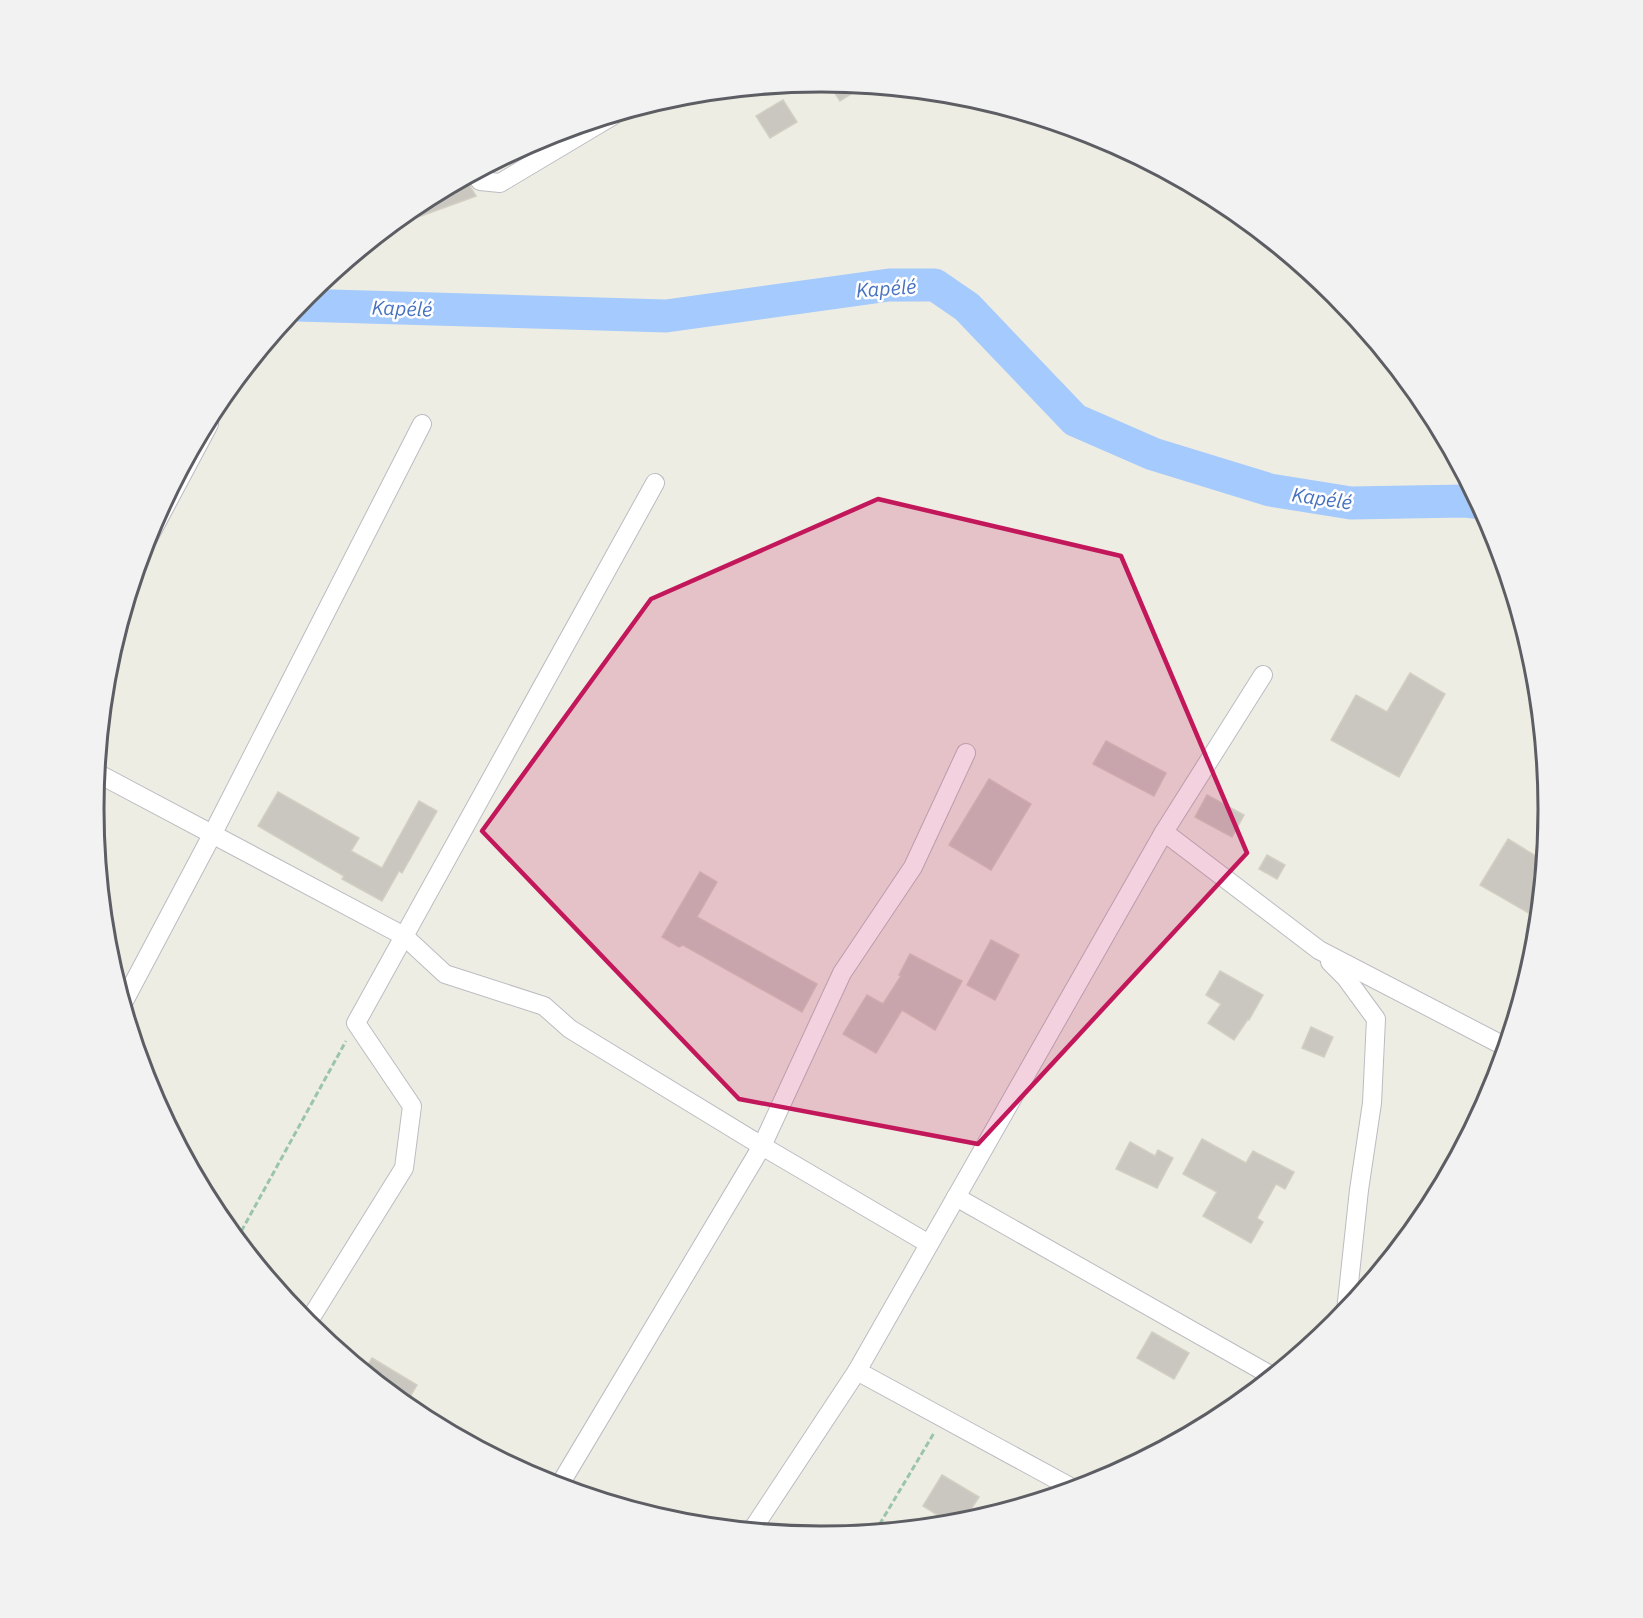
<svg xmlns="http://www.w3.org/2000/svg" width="1643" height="1618" viewBox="0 0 1643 1618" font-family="'IBM Plex Sans',sans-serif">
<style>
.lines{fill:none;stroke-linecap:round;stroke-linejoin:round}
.river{stroke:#a5cafd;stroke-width:33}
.building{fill:#cac7c1;stroke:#d2cfc2;stroke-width:1.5}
.minor-casing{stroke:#bbbcc2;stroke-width:20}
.path{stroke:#9ac5ac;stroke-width:3;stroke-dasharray:6 3;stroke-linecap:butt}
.minor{stroke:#fff;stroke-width:18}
.marked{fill:#c2185b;fill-opacity:0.2;stroke:#c2185b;stroke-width:4.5;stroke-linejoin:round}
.labels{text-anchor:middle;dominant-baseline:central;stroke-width:5;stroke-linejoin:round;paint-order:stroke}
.water-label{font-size:20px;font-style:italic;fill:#4772c0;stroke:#fff}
.rim{fill:none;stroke:#5c5e64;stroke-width:3}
</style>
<rect width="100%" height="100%" fill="#eeede3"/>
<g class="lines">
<path class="river" d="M298,305L666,316L889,285H935L967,307L1075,420L1153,454L1270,490L1351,503L1464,501L1480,503"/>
</g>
<g class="building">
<path d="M828,82L865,85L840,101Z"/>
<path d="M783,100L797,122L770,138L756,116Z"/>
<path d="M467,181L476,196L396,225L395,222L417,204L442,190Z"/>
<path d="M1410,673L1445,694L1399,777L1331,740L1356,695L1387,712Z"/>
<path d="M1106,741L1166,773L1154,796L1093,764Z"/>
<path d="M989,779L1031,804L991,870L949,845Z"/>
<path d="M278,792L359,838L351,851L382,868L419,801L437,811L402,873L399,871L382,901L342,879L344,876L258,826Z"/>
<path d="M1207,795L1244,815L1232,837L1195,817Z"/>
<path d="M1508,839L1544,861L1539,919L1480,885Z"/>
<path d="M1267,855L1285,865L1277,879L1259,869Z"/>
<path d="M700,872L717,882L697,917L817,984L802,1012L683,945L679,947L662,937Z"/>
<path d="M991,940L1019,955L995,1000L967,985Z"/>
<path d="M910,954L962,981L935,1030L902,1010L876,1053L843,1034L867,995L883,1004L901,976L899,975Z"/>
<path d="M1220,971L1263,995L1249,1020L1248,1019L1234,1040L1208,1023L1221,1004L1206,995Z"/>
<path d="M1311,1027L1333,1037L1324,1057L1302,1048Z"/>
<path d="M1202,1139L1246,1163L1253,1151L1294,1172L1285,1189L1276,1184L1257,1218L1263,1222L1251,1243L1203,1216L1217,1192L1183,1174Z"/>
<path d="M1130,1142L1155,1156L1158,1150L1173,1158L1157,1188L1116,1169Z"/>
<path d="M1152,1332L1189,1353L1174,1379L1137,1358Z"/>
<path d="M372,1358L417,1385L405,1405L364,1371Z"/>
<path d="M942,1475L979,1497L962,1523L952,1524L923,1506Z"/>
</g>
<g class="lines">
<defs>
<g id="minor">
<path d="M475,172L480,181L500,183L614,115"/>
<path d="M145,544L209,424"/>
<path d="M97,773L404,936L445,974L544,1006L570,1029L762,1146L929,1244"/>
<path d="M1164,832L1319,950L1506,1047"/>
<path d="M1330,962L1346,978L1376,1019L1372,1103L1359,1190L1346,1311"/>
<path d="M123,1003L212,835L422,424"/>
<path d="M956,1197L1272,1376"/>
<path d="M307,1324L404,1168L412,1106L356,1023L655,483"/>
<path d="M857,1371L1074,1489"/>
<path d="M559,1486L762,1146L842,973L913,867L966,753"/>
<path d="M752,1530L857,1371L1164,832L1263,675"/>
</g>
</defs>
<use href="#minor" class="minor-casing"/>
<g class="path">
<path d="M237,1239L346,1041"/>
<path d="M875,1532L934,1433"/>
</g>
<use href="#minor" class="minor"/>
</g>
<path class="marked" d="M878,499L1121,556L1247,853L978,1144L739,1099L482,831L651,599Z"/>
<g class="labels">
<g class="water-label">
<text transform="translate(886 288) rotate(-4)">Kapélé</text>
<text transform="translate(402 308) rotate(2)">Kapélé</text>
<text transform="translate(1322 498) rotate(8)">Kapélé</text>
</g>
</g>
<path d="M0 0H1643V1618H0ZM104 809a717 717 0 1 1 1434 0a717 717 0 1 1-1434 0Z" fill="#f2f2f3" fill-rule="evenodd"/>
<path class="rim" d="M104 809a717 717 0 1 1 1434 0a717 717 0 1 1-1434 0Z"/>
</svg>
